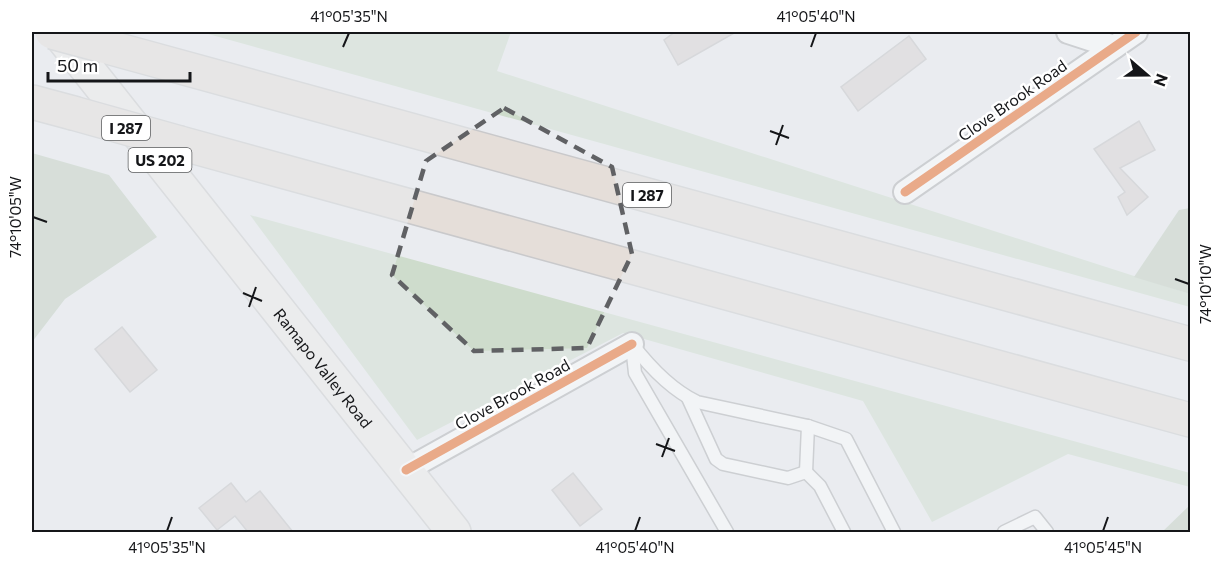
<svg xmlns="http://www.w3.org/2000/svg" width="1222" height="564" viewBox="0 0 1222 564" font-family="Commissioner,sans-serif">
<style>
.green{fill:#cedccc}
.forest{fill:#c0cdbd}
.building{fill:#d7d0d1;stroke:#c0bfc1;stroke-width:1.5}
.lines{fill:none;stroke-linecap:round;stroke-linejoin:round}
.lane-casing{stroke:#aaabae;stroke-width:15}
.street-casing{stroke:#aaabae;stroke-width:26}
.primary-casing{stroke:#c9c9cb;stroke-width:36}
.highway-casing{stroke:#c9c9cb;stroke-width:36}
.lane{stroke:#fcfcfd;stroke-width:12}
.street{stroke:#fcfcfd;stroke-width:22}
.primary{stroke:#eeeae8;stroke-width:33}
.highway{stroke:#e5ded9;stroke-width:33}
.highway-bridge-casing{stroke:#c9c9cb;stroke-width:36;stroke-linecap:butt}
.highway-bridge{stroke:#e5ded9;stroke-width:33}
.cycleway-casing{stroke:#fff;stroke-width:13}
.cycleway{stroke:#e8590c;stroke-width:9}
.marked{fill:none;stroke:#606164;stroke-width:4.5;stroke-dasharray:12 8;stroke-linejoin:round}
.ticks{fill:none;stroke:#151619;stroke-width:2}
.labels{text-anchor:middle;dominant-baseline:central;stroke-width:5;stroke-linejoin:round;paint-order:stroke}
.shield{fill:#fff;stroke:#5b5c5e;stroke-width:1.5}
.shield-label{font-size:15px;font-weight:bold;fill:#151619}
.street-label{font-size:16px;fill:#151619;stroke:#fff}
.neatline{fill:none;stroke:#151619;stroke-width:2}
.ticks-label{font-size:15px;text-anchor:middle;fill:#151619}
</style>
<rect width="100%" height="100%" fill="#eaecf0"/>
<g class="green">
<path d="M201,32H511L497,71L1190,294V307Z"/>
<path d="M250,215L1190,473V487L1068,454L932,522L863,401L623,333L417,440Z"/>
</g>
<g class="forest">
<path d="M32,153L109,175L157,237L65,299L32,342Z"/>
<path d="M1190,208V294L1134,277L1179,210Z"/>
<path d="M1190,505V532H1162Z"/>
</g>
<g class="building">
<path d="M675,32H736L678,65L664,40Z"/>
<path d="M909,36L926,59L858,111L841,87Z"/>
<path d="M1139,121L1155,150L1120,168L1148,197L1127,215L1118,197L1125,192L1094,149Z"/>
<path d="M122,327L157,370L130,392L95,349Z"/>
<path d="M573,473L602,509L580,526L552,490Z"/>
<path d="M231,483L246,502L260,491L293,532H248L235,516L217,530L199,508Z"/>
</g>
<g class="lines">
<defs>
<g id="lane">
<path d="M632,344C649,366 672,390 697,402L808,426L846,439L894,532"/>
<path d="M632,345L635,373L727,532"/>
<path d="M688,398L716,459L723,464L788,478L806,472L820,486L844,532"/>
<path d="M806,472L808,426"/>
<path d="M1004,532L1035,517L1047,532"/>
</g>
<g id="street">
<path d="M1068,32L1114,47"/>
<path d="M905,192L1136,32"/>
<path d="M406,470L632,344"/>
</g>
<g id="primary">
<path id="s1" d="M58,32L454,532"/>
</g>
<g id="highway">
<path d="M104,46L1190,344"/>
<path d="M32,102L73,113"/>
<path d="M180,143L1190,420"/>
</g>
</defs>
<use href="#lane" class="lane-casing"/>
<use href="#street" class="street-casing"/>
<use href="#primary" class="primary-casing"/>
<use href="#highway" class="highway-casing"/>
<use href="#lane" class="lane"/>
<use href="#street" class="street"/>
<use href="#primary" class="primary"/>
<use href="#highway" class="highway"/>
<defs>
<g id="highway-bridge">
<path d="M52,32L104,46"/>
<path d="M73,113L180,143"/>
</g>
</defs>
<use href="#highway-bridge" class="highway-bridge-casing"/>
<use href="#highway-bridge" class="highway-bridge"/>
<defs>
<g id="cycleway">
<path d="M905,192L1136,32"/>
<path d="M406,470L632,344"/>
</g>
</defs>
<use href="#cycleway" class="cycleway-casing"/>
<use href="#cycleway" class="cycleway"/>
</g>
<path d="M0 0H1222V564H0ZM504,108L612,167L632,254L587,348L474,351L392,275L426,161Z" fill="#eaecf0" fill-opacity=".55" fill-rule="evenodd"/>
<path class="marked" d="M504,108L612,167L632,254L587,348L474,351L392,275L426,161Z"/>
<path class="ticks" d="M343,47L349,33M811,47L816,33M770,131L789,138M776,145L783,125M33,217L47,222M1175,279L1189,284M243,293L262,301M249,307L256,287M656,444L675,451M662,457L669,438M167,531L172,517M635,531L640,517M1103,531L1108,517"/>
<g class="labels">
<g class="shield">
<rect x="102" y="116" width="48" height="24" rx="4.5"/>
<rect x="128.5" y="148" width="63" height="24" rx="4.5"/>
<rect x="623" y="183" width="48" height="24" rx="4.5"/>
</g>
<g class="shield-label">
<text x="126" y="128">I 287</text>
<text x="160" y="160">US 202</text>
<text x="647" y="195">I 287</text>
</g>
<g class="street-label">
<text transform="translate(1012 100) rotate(-35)">Clove Brook Road</text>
<text stroke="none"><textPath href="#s1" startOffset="428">Ramapo Valley Road</textPath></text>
<text transform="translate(512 394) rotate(-29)">Clove Brook Road</text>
</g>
</g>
<rect width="1222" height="564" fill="none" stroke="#ffffff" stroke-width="66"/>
<g transform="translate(1147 75) rotate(110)" stroke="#ffffff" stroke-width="4.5" paint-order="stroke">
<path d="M0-4.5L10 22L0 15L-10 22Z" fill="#151619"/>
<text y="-9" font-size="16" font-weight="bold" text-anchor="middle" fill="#151619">N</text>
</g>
<path d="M48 72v9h142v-9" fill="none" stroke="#151619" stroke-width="3"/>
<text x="57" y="72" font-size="18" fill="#151619" stroke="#ffffff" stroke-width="4.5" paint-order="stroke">50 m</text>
<rect x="33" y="33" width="1156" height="498" class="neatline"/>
<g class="ticks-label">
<text x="349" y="22">41°05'35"N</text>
<text x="816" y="22">41°05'40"N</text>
<text transform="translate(16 217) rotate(-90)" y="5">74°10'05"W</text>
<text transform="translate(1206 284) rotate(-90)" y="5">74°10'10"W</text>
<text x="167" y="553">41°05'35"N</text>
<text x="635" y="553">41°05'40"N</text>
<text x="1103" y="553">41°05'45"N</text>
</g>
</svg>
